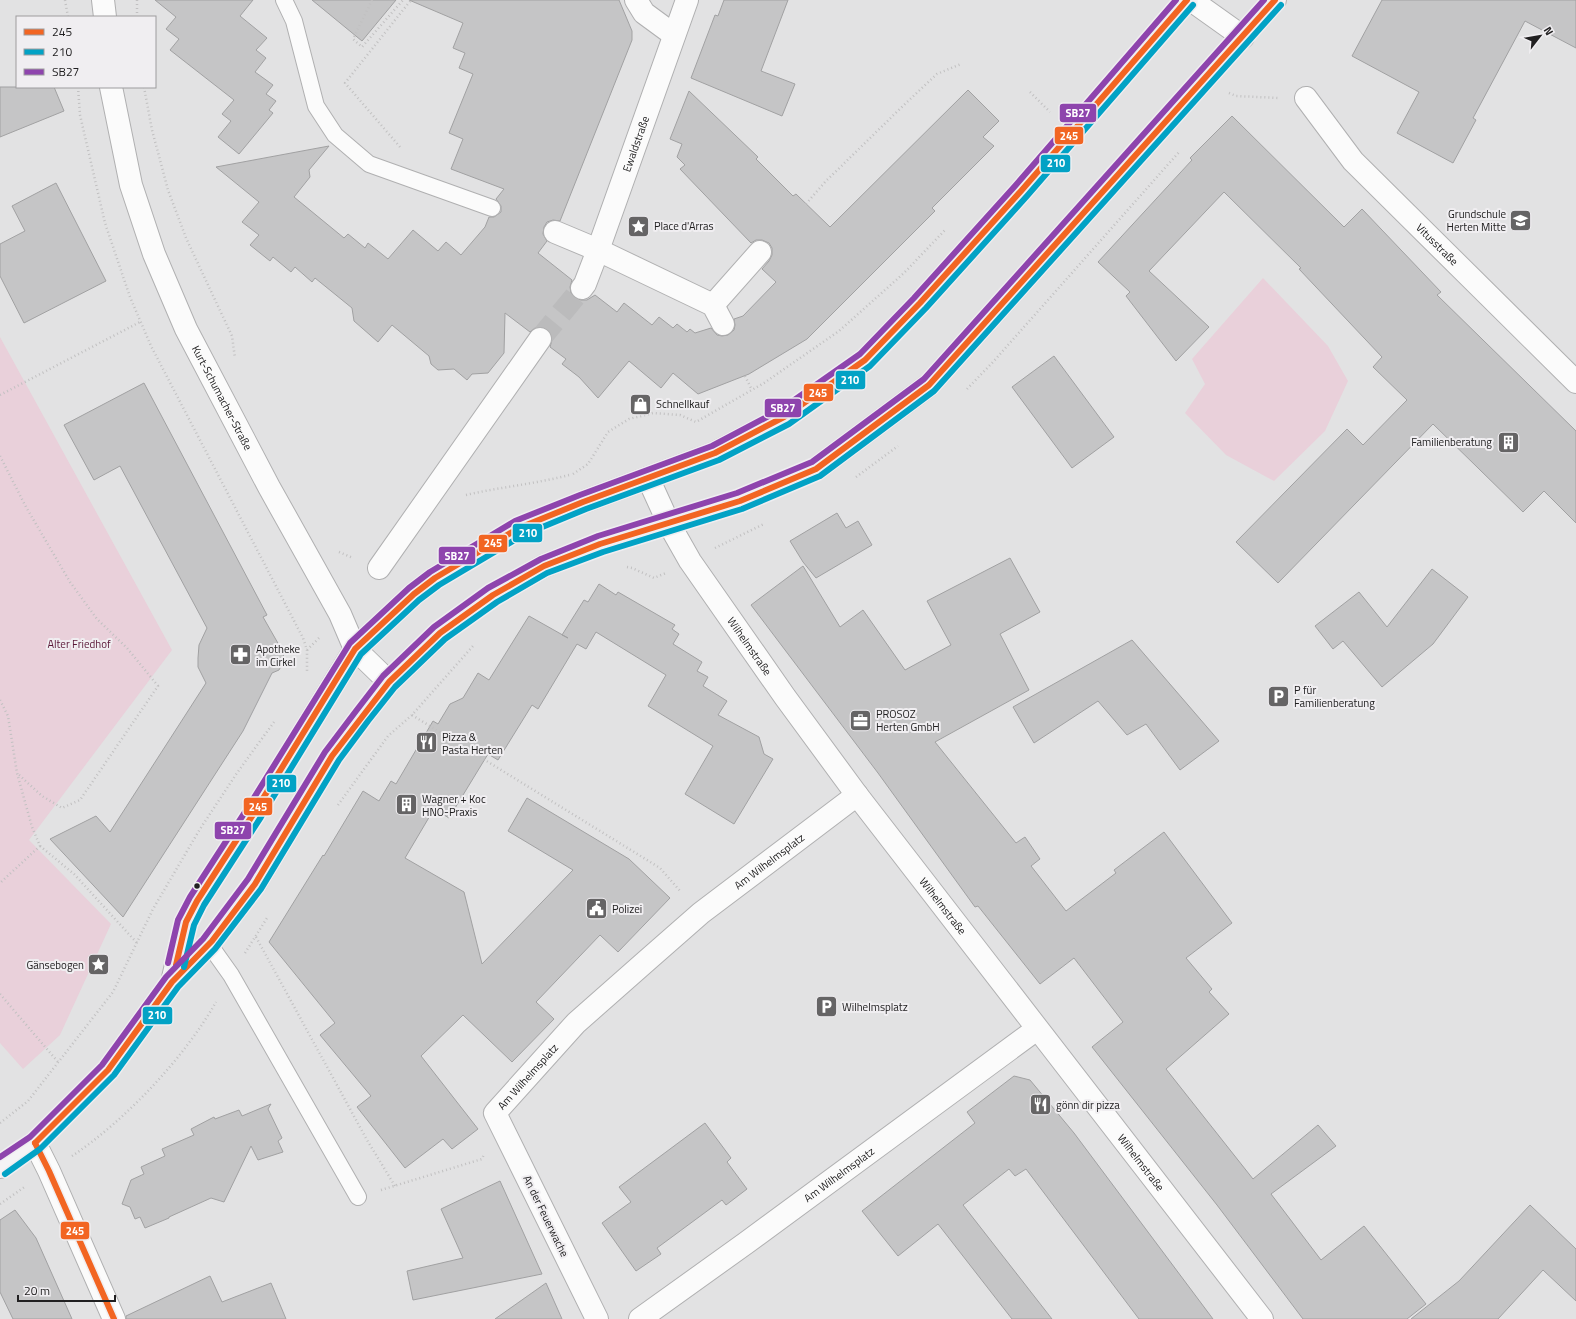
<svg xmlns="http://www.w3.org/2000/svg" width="1576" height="1319" viewBox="0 0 1576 1319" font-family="'Titillium Web',sans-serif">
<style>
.green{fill:#e9d0da}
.building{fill:#c5c5c6;stroke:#a1a1a2}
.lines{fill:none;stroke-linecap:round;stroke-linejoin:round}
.pedestrian-tunnel{stroke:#bbbbbc;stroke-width:22;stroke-dasharray:22 11;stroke-linecap:butt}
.service-casing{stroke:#b0b0b1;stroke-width:18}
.pedestrian-casing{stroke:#b0b0b1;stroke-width:24}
.minor-casing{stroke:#b0b0b1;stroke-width:24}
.secondary-casing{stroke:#b0b0b1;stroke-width:24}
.path{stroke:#c1c0c1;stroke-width:2.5;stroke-dasharray:1 3;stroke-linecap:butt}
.service{stroke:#fbfbfb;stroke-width:16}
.pedestrian{stroke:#fbfbfb;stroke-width:22}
.minor{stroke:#fbfbfb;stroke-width:22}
.secondary{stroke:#f5f3f5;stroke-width:22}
.bus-1-casing{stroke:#f0eef1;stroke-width:9}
.bus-2-casing{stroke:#f0eef1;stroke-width:9}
.bus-3-casing{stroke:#f0eef1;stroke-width:9}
.bus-1{stroke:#f26522;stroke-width:6}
.bus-2{stroke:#02a2c5;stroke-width:6}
.bus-3{stroke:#8e44ad;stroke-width:6}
.bus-dot{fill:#212021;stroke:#f0eef1;stroke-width:1.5}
.labels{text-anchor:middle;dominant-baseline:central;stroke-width:4;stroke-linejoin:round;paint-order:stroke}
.street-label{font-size:11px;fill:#212021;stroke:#f0eef1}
.poi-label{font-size:11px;fill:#212021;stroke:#f0eef1;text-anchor:start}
.park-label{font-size:11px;fill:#591636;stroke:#f0eef1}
.line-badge{stroke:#f0eef1;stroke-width:1.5}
.badge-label{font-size:11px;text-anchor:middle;font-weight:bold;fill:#fff}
</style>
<rect width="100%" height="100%" fill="#e2e2e3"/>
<g class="green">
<path d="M1263,278L1328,346L1348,381L1325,431L1274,481L1226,455L1185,413L1205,384L1192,359Z"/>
<path d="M0,337L172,650L29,840L111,924L60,1035L23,1069L0,1043Z"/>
</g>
<g class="building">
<path d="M155,0H253L240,16L267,38L256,50L266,58L255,72L273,85L266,94L276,101L269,110L273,113L239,154L218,137L231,121L222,114L234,100L170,50L179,39L166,29L176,17Z"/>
<path d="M312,0H396L362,41Z"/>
<path d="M409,0H619L632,31V40L560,221L553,220L547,222L544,227L543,234L547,241L538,253L572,280L570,287L571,293L575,298L581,300H587L595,295L617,312L624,303L652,325L659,317L673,328L677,324L687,332L690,329L695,333L711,328L717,335L722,336L728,335L734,330L735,325L734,319L743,316L776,282L762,269L769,261L772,255V248L769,243L762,240H756L751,243L680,169L685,165L677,157L682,144L670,139L689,91L758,157L756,159L793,196L796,194L830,227L968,90L999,121L983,137L994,146L932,208L935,211L807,339L749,374L698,394L673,373L661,388L629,361L598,398L579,377L562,364L566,359L550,347L552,340L551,334L547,329L541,327L535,328L530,332L505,313L504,353L488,373L472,374L467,380L454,369L438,370L431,364L429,356L392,325L378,342L354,321L352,308L315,278L312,282L295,267L291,272L273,257L270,261L250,245L259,235L242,222L259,202L216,167L329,146L309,170L310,177L294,197L344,238L348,234L365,248L368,243L388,259L413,230L438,251L446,242L461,255L485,227L489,217H494L501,212V206L496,199L504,189L451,169L463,139L449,133L473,74L459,68L465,53L453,48L463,23Z"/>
<path d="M724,0H788L761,71L795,84L782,116L691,78L715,15L718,16Z"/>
<path d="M1382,0H1576V48L1525,21L1473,118L1476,120L1453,163L1397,133L1419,92L1352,56Z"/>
<path d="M0,87H54L64,111L0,137Z"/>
<path d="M1232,116L1344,227L1362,209L1441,292L1437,295L1576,431V523L1544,491L1523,512L1433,424L1278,583L1236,542L1347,429L1363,445L1407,400L1373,367L1382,357L1299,269L1301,268L1224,192L1149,271L1209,327L1176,361L1126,296L1130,292L1098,262L1192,160L1190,158Z"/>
<path d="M56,183L106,281L24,323L0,276V244L25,231L12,206Z"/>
<path d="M1054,356L1114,437L1072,468L1012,387Z"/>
<path d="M144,383L267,615L263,617L283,652L284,661L279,670L272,673L243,731L123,917L50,839L96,816L110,832L206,683L198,667V658L199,645L207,628L120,466L94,480L64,425Z"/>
<path d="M837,513L846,528L858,521L872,545L816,578L803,562L790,541Z"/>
<path d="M1010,558L1040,612L1000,634L1029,690L935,742L1016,843L1025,837L1040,859L1031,866L1066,911L1116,873L1114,870L1164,832L1232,923L1186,958L1212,989L1209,992L1229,1014L1166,1069L1253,1179L1318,1125L1336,1146L1271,1194L1321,1260L1364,1226L1426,1304L1407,1319H1303L1217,1205L1092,1047L1123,1022L1074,958L1040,984L978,906L975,907L878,773L751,605L803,566L840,627L863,610L905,670L951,645L927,601Z"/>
<path d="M1432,569L1468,597L1433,644L1382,687L1343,641L1333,649L1315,626L1359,592L1387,627Z"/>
<path d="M599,584L616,595L618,592L675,625L672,629L679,634L673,644L702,662L697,671L708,677L703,686L727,701L718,715L759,737L764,754L773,759L734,824L685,794L713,746L648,706L666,675L596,632L586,649L577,644L538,709L532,705L498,760L488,754L449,818L434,809L405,858L464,892L482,964L573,870L508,831L527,798L629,859L670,898L618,952L600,935L536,1002L554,1019L512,1062L463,1015L421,1056L478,1129L452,1149L443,1139L405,1168L357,1107L371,1096L320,1035L335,1023L269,942L323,855L324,856L363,791L379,801L391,781L396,784L433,721L438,724L450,704L463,698L478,673L489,680L529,616L568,638L562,635L584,600L588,602Z"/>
<path d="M1132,640L1219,741L1180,770L1146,724L1127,735L1098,701L1034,743L1013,707Z"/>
<path d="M1014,1076L1030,1080L1074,1133L1213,1319H1139L1026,1169L1015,1176L1009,1169L963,1205L1052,1319H1012L938,1224L898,1256L862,1211L975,1123L967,1112Z"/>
<path d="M271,1104L268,1109L282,1138L278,1141L283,1152L258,1160L251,1146L224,1202L211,1198L169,1217V1218L145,1228L140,1217L135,1219L130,1207L122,1204L131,1180L144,1174L141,1167L165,1156L162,1149L194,1135L191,1129L214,1117L215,1119L239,1110L242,1116Z"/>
<path d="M705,1123L731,1158L727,1162L747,1189L726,1205L722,1200L657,1248L661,1254L636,1271L602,1223L631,1202L619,1187Z"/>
<path d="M500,1181L542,1274L413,1300L407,1271L463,1258L441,1209Z"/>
<path d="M1530,1205L1576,1249V1301L1543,1270L1498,1319H1411L1459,1281Z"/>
<path d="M15,1210L36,1238L72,1319H13L0,1292V1220Z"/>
<path d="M210,1276L222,1302L271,1283L286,1319H126V1316Z"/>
<path d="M546,1283L562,1319H495Z"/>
</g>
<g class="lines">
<path class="pedestrian-tunnel" d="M540,339L582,288"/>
<defs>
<g id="service">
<path d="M284,0L294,21L316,106L335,135L369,164L492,208"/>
<path d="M209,944L231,975L358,1197"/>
</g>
<g id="pedestrian">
<path d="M636,0L644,13L674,35"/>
<path d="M555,232L598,250L713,305L723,324"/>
<path id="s1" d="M582,288L585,284L598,250L687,0"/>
<path d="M713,305L760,252"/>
<path d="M379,568L540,339"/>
</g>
<g id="minor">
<path d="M103,0L105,17"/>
<path d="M1191,0L1243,37"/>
<path id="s2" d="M111,87L131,185L154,254L186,329L269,487L340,614L355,649L389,682"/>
<path id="s3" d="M1306,98L1353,161L1576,382"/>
<path id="s4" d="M648,478L669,524L690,561L785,697L857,795L1262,1319"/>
<path d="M35,1143L49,1171L114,1319"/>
<path id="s5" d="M597,1319L495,1113L576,1023L644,963L701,913L857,795"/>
<path id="s6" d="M640,1319L746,1243L1037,1029"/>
</g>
<g id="secondary">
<path d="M172,982L186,922L197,901L254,813L355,649L414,594L435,578L519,528L583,502L715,453L784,417L865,360L920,303L1021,191L1187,0"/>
<path d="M0,1167L35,1143L108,1070L172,982L209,944L255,884L332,756L362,716L389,682L440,633L493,595L544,566L600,544L740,501L816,469L929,385L1275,0"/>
</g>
</defs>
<use href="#service" class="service-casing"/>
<use href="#pedestrian" class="pedestrian-casing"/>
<use href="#minor" class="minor-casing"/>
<use href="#secondary" class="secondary-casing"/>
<g class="path">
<path d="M65,0L68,17"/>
<path d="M137,0V17"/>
<path d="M372,0L353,39L362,47L403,0"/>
<path d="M78,87L80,115L105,223L130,297L151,346L303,638L307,650V671"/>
<path d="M144,87L152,130L168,190L186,238L232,336L235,358"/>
<path d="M1030,92L1050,112"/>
<path d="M1229,93L1236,96L1279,98"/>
<path d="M400,147L345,83L411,0"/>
<path d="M806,204L825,182L907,102L937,74L961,64"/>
<path d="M745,376L752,390"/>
<path d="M967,389L993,362L1180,151"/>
<path d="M0,395L140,322"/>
<path d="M0,456L26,507L70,582L97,619L127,648L158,686L80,800L62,808L42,796L17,773"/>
<path d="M573,474L588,464L608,432L629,419L653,413L680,415L696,422L764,383L839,331L904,273L946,229"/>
<path d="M856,477L898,446"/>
<path d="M466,495C500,487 535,484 569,475"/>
<path d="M715,548L764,524"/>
<path d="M339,552L353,558"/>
<path d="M627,567L632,568L654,578L666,573"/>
<path d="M307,650L319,638"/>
<path d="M0,700L8,716L17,773L32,827L40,846L0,883"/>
<path d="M412,715L660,868L681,892"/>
<path d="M338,805L388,736L412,715L473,646"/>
<path d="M40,846L74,874L137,943"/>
<path d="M256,937L367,1140L395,1186"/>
<path d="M245,953L267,918"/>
<path d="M0,994L58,1062"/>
<path d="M0,1123L28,1101L113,992L153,909L200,829L237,773L274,722"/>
<path d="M72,1156C125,1121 185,1057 216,1002"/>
<path d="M381,1190L482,1159L484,1154"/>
<path d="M0,1204L26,1186"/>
</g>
<use href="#service" class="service"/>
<use href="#pedestrian" class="pedestrian"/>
<use href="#minor" class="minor"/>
<use href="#secondary" class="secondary"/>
<defs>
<g id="bus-1">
<path d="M176,965L186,922L197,901L254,813L355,649L414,594L435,578L519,528L583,502L715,453L784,417L865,360L920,303L1021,191L1187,0"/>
<path d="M35,1143L108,1070L172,982L212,941L255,884L332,756L389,682L440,633L493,595L544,566L600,544L740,501L816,469L929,385L1275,0"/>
<path d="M35,1143L49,1171L114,1319"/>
</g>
<g id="bus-2">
<path d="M184,967L194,925L204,905L261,817L361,654L419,600L439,585L523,535L586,509L719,460L789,424L870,366L926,308L1027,196L1193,5"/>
<path d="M5,1174L40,1149L114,1075L178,987L215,949L261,889L339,760L368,721L395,687L445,639L497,602L547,573L603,552L742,509L820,476L934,391L1281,5"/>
</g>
<g id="bus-3">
<path d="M168,963L178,920L190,897L247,809L350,643L409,588L430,572L515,521L580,495L712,446L780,410L860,354L914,298L1015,186L1176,0"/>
<path d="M0,1157L30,1137L102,1065L166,977L203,939L248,879L325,752L356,711L383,676L434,627L488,588L541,559L598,536L737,493L812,462L924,379L1264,0"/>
</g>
</defs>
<use href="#bus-1" class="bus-1-casing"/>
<use href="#bus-2" class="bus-2-casing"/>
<use href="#bus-3" class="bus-3-casing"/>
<use href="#bus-1" class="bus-1"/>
<use href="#bus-2" class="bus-2"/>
<use href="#bus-3" class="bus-3"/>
</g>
<defs>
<symbol id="school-square" viewBox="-11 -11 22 22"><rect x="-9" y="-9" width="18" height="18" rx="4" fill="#656465" stroke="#f0eef1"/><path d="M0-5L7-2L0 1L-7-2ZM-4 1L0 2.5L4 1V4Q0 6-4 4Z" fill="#fff"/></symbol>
<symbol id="sight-square" viewBox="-11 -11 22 22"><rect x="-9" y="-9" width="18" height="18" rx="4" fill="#656465" stroke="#f0eef1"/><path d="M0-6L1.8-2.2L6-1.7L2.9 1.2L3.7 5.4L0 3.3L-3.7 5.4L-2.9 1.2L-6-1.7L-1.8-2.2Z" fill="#fff"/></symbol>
<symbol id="shop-square" viewBox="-11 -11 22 22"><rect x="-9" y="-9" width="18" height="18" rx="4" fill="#656465" stroke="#f0eef1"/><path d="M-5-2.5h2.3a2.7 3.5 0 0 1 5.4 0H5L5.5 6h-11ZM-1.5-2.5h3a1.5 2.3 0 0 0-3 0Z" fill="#fff"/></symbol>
<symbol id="building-square" viewBox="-11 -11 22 22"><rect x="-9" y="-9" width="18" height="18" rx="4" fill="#656465" stroke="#f0eef1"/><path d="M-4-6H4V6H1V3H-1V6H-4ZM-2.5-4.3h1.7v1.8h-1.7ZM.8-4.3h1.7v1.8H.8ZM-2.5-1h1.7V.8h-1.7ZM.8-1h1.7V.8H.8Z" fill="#fff"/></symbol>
<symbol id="pharmacy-square" viewBox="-11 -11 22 22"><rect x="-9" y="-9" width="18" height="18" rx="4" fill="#656465" stroke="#f0eef1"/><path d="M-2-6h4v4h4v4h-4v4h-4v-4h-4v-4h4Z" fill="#fff"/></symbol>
<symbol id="parking-square" viewBox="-11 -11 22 22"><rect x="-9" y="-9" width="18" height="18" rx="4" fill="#656465" stroke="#f0eef1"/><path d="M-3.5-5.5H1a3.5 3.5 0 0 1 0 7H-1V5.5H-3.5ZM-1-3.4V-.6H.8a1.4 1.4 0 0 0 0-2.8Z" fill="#fff"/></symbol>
<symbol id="office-square" viewBox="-11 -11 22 22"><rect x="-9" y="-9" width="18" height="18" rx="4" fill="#656465" stroke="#f0eef1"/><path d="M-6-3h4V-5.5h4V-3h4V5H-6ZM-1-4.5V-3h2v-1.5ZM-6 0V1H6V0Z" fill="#fff"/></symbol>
<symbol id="restaurant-square" viewBox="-11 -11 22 22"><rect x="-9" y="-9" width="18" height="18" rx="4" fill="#656465" stroke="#f0eef1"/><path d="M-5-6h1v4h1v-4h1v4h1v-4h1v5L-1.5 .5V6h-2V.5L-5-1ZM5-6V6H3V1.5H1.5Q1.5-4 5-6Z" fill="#fff"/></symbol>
<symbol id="civic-square" viewBox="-11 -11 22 22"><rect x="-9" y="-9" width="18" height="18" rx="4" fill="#656465" stroke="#f0eef1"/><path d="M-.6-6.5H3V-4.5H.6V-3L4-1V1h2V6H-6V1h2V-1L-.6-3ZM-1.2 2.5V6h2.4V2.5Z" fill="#fff"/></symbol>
</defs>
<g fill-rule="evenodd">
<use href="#school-square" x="1508" y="208" width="25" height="25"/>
<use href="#sight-square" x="626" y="214" width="25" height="25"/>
<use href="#shop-square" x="628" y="392" width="25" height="25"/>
<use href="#building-square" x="1496" y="430" width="25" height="25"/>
<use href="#pharmacy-square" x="228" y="642" width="25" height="25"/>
<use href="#parking-square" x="1266" y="684" width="25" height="25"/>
<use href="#office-square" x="848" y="708" width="25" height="25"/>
<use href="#restaurant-square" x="414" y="730" width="25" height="25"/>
<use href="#building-square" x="394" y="792" width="25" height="25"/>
<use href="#civic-square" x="584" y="896" width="25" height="25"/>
<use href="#sight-square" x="86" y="952" width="25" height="25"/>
<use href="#parking-square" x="814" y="994" width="25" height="25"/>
<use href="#restaurant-square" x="1028" y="1092" width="25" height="25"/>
</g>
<circle class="bus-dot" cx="197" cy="886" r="3.5"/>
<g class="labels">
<g class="street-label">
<text stroke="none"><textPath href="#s1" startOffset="154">Ewaldstraße</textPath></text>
<text stroke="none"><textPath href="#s3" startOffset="197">Vitusstraße</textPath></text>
<text stroke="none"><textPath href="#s2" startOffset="332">Kurt-Schumacher-Straße</textPath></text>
<text stroke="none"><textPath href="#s4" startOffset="197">Wilhelmstraße</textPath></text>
<text stroke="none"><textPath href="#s5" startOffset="603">Am Wilhelmsplatz</textPath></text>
<text stroke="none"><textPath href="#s4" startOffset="521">Wilhelmstraße</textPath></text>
<text stroke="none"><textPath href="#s5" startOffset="279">Am Wilhelmsplatz</textPath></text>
<text stroke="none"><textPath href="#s4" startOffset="845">Wilhelmstraße</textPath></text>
<text stroke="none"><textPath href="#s6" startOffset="246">Am Wilhelmsplatz</textPath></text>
<text transform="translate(546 1216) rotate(64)">An der Feuerwache</text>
</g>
<g class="poi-label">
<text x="1506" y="214" text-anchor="end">Grundschule<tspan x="1506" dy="13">Herten Mitte</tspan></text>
<text x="654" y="226">Place d'Arras</text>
<text x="656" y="404">Schnellkauf</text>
<text x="1492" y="442" text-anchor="end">Familienberatung</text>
<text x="256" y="649">Apotheke<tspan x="256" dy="13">im Cirkel</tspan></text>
<text x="1294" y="690">P für<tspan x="1294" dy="13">Familienberatung</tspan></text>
<text x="876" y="714">PROSOZ<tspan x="876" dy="13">Herten GmbH</tspan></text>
<text x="442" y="737">Pizza &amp;<tspan x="442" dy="13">Pasta Herten</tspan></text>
<text x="422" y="799">Wagner + Koc<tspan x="422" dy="13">HNO-Praxis</tspan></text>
<text x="612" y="909">Polizei</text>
<text x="84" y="965" text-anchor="end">Gänsebogen</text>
<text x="842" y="1007">Wilhelmsplatz</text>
<text x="1056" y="1105">gönn dir pizza</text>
</g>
<g class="park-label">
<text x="79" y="644">Alter Friedhof</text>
</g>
</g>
<g class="line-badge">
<rect x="1059" y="103" width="38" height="20" rx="4" fill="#8e44ad"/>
<rect x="1054" y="126" width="30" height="19" rx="4" fill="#f26522"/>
<rect x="1040" y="154" width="31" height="19" rx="4" fill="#02a2c5"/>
<rect x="835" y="370" width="31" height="20" rx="4" fill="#02a2c5"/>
<rect x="803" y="383" width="31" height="19" rx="4" fill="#f26522"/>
<rect x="764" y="398" width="38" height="20" rx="4" fill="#8e44ad"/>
<rect x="512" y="523" width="31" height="20" rx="4" fill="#02a2c5"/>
<rect x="478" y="534" width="30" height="19" rx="4" fill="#f26522"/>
<rect x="438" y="546" width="38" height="19" rx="4" fill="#8e44ad"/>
<rect x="266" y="774" width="31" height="19" rx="4" fill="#02a2c5"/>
<rect x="243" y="797" width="30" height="19" rx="4" fill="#f26522"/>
<rect x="214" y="821" width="38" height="19" rx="4" fill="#8e44ad"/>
<rect x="142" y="1006" width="31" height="19" rx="4" fill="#02a2c5"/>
<rect x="60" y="1221" width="30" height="19" rx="4" fill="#f26522"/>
</g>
<g class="badge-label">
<text x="1078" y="117">SB27</text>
<text x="1069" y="140">245</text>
<text x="1056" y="167">210</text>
<text x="850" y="384">210</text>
<text x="818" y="397">245</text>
<text x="783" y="412">SB27</text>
<text x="528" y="537">210</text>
<text x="493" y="547">245</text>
<text x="457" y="560">SB27</text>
<text x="281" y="787">210</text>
<text x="258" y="811">245</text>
<text x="233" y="834">SB27</text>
<text x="157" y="1019">210</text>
<text x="75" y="1235">245</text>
</g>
<rect x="16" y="16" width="140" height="72" fill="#f0eef1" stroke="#9d9c9e"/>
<rect x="24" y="29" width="20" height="6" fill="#f26522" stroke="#9d9c9e"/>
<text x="52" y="36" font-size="12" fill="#212021">245</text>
<rect x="24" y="49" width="20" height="6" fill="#02a2c5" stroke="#9d9c9e"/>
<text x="52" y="56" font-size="12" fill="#212021">210</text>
<rect x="24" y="69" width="20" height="6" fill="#8e44ad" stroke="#9d9c9e"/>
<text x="52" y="76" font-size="12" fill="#212021">SB27</text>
<g transform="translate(1540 36) rotate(59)" stroke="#f0eef1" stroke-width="3" paint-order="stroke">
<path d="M0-3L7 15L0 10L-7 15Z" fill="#212021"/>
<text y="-6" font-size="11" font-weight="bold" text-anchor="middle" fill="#212021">N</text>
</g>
<path d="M18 1295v6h97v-6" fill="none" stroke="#212021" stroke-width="2"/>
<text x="24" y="1295" font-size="12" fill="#212021" stroke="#f0eef1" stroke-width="3" paint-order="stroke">20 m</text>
</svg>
